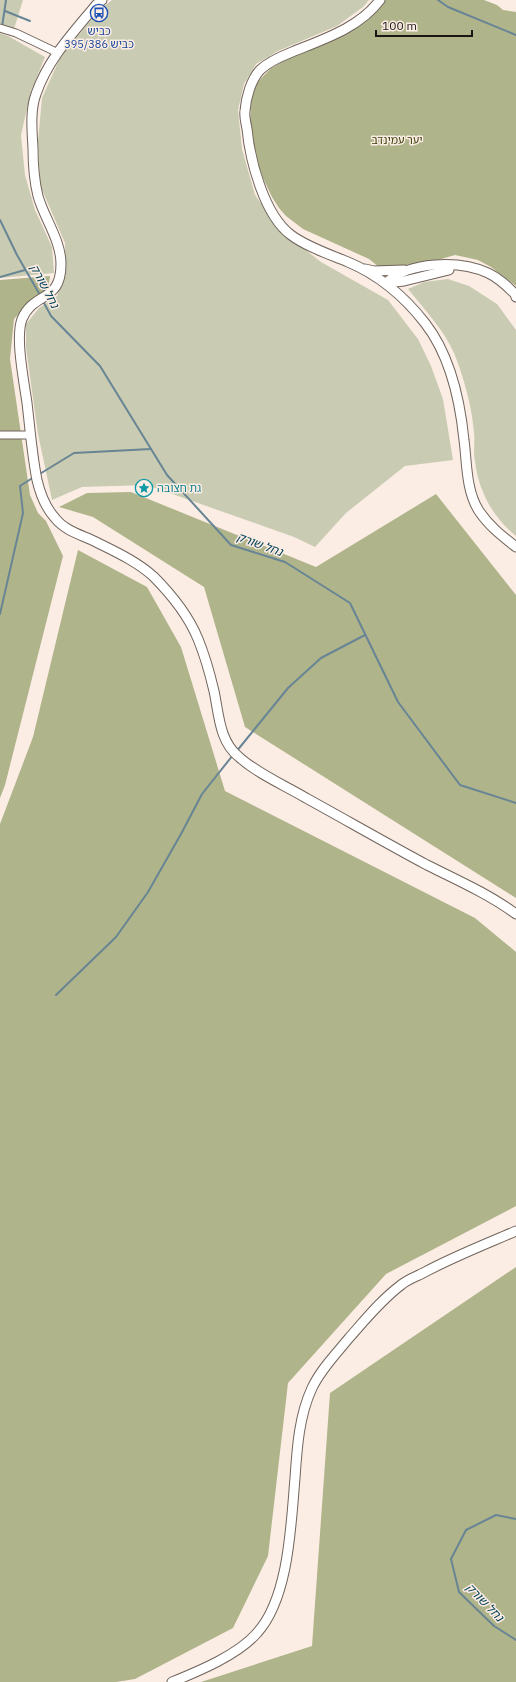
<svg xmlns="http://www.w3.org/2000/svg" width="516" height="1682" viewBox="0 0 516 1682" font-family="'IBM Plex Sans','Noto Sans Hebrew',sans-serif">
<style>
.green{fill:#c9ccb2}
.forest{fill:#b0b48a}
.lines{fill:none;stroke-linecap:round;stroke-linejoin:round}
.stream{stroke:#688595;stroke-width:2}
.minor-casing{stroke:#70645c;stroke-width:9}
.major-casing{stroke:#70645c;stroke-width:11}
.minor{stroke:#fff;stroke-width:7}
.major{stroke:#fff;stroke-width:9}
.labels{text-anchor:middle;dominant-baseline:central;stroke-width:3;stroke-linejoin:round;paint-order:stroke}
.transit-label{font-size:11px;fill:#164399;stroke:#fbede4}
.park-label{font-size:11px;fill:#383a06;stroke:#fbede4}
.culture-label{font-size:11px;fill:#0d838f;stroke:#fbede4;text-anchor:start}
.water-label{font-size:12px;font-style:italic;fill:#024159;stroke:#fbede4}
</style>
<rect width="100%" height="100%" fill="#fbede4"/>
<g class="green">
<path d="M0,0H23L14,29L0,23Z"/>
<path d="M112,0H369L363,7L337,26L278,51L256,64L244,84L238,110L242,149L255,195L282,232L321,262L388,300L418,339L431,366L443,399L453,460L405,466L346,513L315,547L294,537L147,485L82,487L52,500L38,434L26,348V324L39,308L57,296L65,273V243L40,185L38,141L42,98L60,58L98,11Z"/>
<path d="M0,33L8,36L45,57L31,91L21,135L25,175L35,210L52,247L54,273L0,278Z"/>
<path d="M448,279L469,286L497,304L516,330V536C493,518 478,490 475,461C473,452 475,442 474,433C472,407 464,378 454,353C443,329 425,310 408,289L424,282Z"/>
</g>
<g class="forest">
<path d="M383,0H484L497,5L503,10L516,12V286L491,267L478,260L455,255L424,264H410L384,271L369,259L303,229L286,216L279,208L272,197L261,174L254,149L250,123L252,93L256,84L270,69L376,9Z"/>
<path d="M50,276L48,290L30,301L14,319L10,359L30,495L38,513L46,521L63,556L5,785L0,798V280Z"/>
<path d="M131,492L316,567L436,494L516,595V898L245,727L204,587L93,517L59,507L87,493Z"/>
<path d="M78,550L147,587L181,647L225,791L475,918L516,952V1206L386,1274L288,1383L268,1556L233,1628L135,1679L116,1682H0V824L33,737Z"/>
<path d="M516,1267V1682H201L312,1646L330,1393Z"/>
</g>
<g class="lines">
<g class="stream">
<path d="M438,0L448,7L516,35"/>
<path d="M5,11L30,21"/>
<path d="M2,27L6,0"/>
<path d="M0,220L17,255L40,295"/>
<path d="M0,277L25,270"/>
<path d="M43,301L51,316L100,366L167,475L231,545L285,562L350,603L398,702L460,785L516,803"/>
<path d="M38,475L74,453L151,449"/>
<path d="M0,614L23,513L20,486L34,477"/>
<path d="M236,752L288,688L321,658L365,635"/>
<path d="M56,995L116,937L148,892L181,834L202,794L233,755"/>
<path d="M516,1519L496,1515L466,1530L451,1559L459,1592L494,1626L516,1640"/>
</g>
<defs>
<g id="minor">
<path d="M0,28L16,33L56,52"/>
<path d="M0,435H31"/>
</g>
<g id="major">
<path d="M102,0L96,5C73,33 48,59 36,94C30,110 32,131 33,148C33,164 34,180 38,196C44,218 61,240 61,264C61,303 34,291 22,319C15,338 24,381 27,403C30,428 32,455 37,480C40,493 46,508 55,518C65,531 82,535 96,542C116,552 136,561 153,576C170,593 189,617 198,639C205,656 210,674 214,691C219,714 219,741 239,757C258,774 284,785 306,798C346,820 386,843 427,865C457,880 489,894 516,914"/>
<path d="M380,0C359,28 324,39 292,52C282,56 268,62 260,70C251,80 246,97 245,111C244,116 246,123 247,129C250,160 264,215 291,235C307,247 329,254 348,262C379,275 404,296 425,323C450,355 460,400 464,440C467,463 466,491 479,511C489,526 502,536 516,547"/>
<path d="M365,269L374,271L404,270"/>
<path d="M386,283C409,261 460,260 488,273C499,278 507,286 515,294L516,297"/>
<path d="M386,283L404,281L449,270"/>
<path d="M172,1682C199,1671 238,1655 257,1633C289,1598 291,1524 295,1478C297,1448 299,1416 312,1388C321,1369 336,1354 349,1338C365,1320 381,1300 401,1285C408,1279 418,1276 425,1272C455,1256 486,1244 516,1231"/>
</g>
</defs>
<use href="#minor" class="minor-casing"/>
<use href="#major" class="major-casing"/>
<use href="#minor" class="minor"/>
<use href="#major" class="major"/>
</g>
<defs>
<symbol id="bus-ring" viewBox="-11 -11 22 22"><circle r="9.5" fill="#fbede4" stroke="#1a4fb4" stroke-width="1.5"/><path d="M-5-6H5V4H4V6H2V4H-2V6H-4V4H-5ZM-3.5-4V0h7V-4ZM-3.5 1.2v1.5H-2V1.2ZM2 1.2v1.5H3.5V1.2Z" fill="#1a4fb4"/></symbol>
<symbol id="sight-ring" viewBox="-11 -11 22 22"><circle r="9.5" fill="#fbede4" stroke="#0f9aa8" stroke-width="1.5"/><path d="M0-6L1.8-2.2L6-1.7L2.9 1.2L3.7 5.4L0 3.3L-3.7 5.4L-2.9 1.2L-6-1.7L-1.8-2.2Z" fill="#0f9aa8"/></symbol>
</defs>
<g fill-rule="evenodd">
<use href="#bus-ring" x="89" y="3" width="20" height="20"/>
<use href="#sight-ring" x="134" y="478" width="20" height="20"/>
</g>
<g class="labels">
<g class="transit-label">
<text x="99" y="31">כביש<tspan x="99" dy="13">395/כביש 386</tspan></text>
</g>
<g class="park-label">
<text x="397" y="140">יער עמינדב</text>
</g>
<g class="culture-label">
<text x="157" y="488">גת חצובה</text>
</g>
<g class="water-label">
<text transform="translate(45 286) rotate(62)">נחל שורק</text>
<text transform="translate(260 544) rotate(20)">נחל שורק</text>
<text transform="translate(485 1602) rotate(46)">נחל שורק</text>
</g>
</g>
<path d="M376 30v6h96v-6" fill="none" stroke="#1b1613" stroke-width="2"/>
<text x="382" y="30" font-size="12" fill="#1b1613" stroke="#fbede4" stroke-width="3" paint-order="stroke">100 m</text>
</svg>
